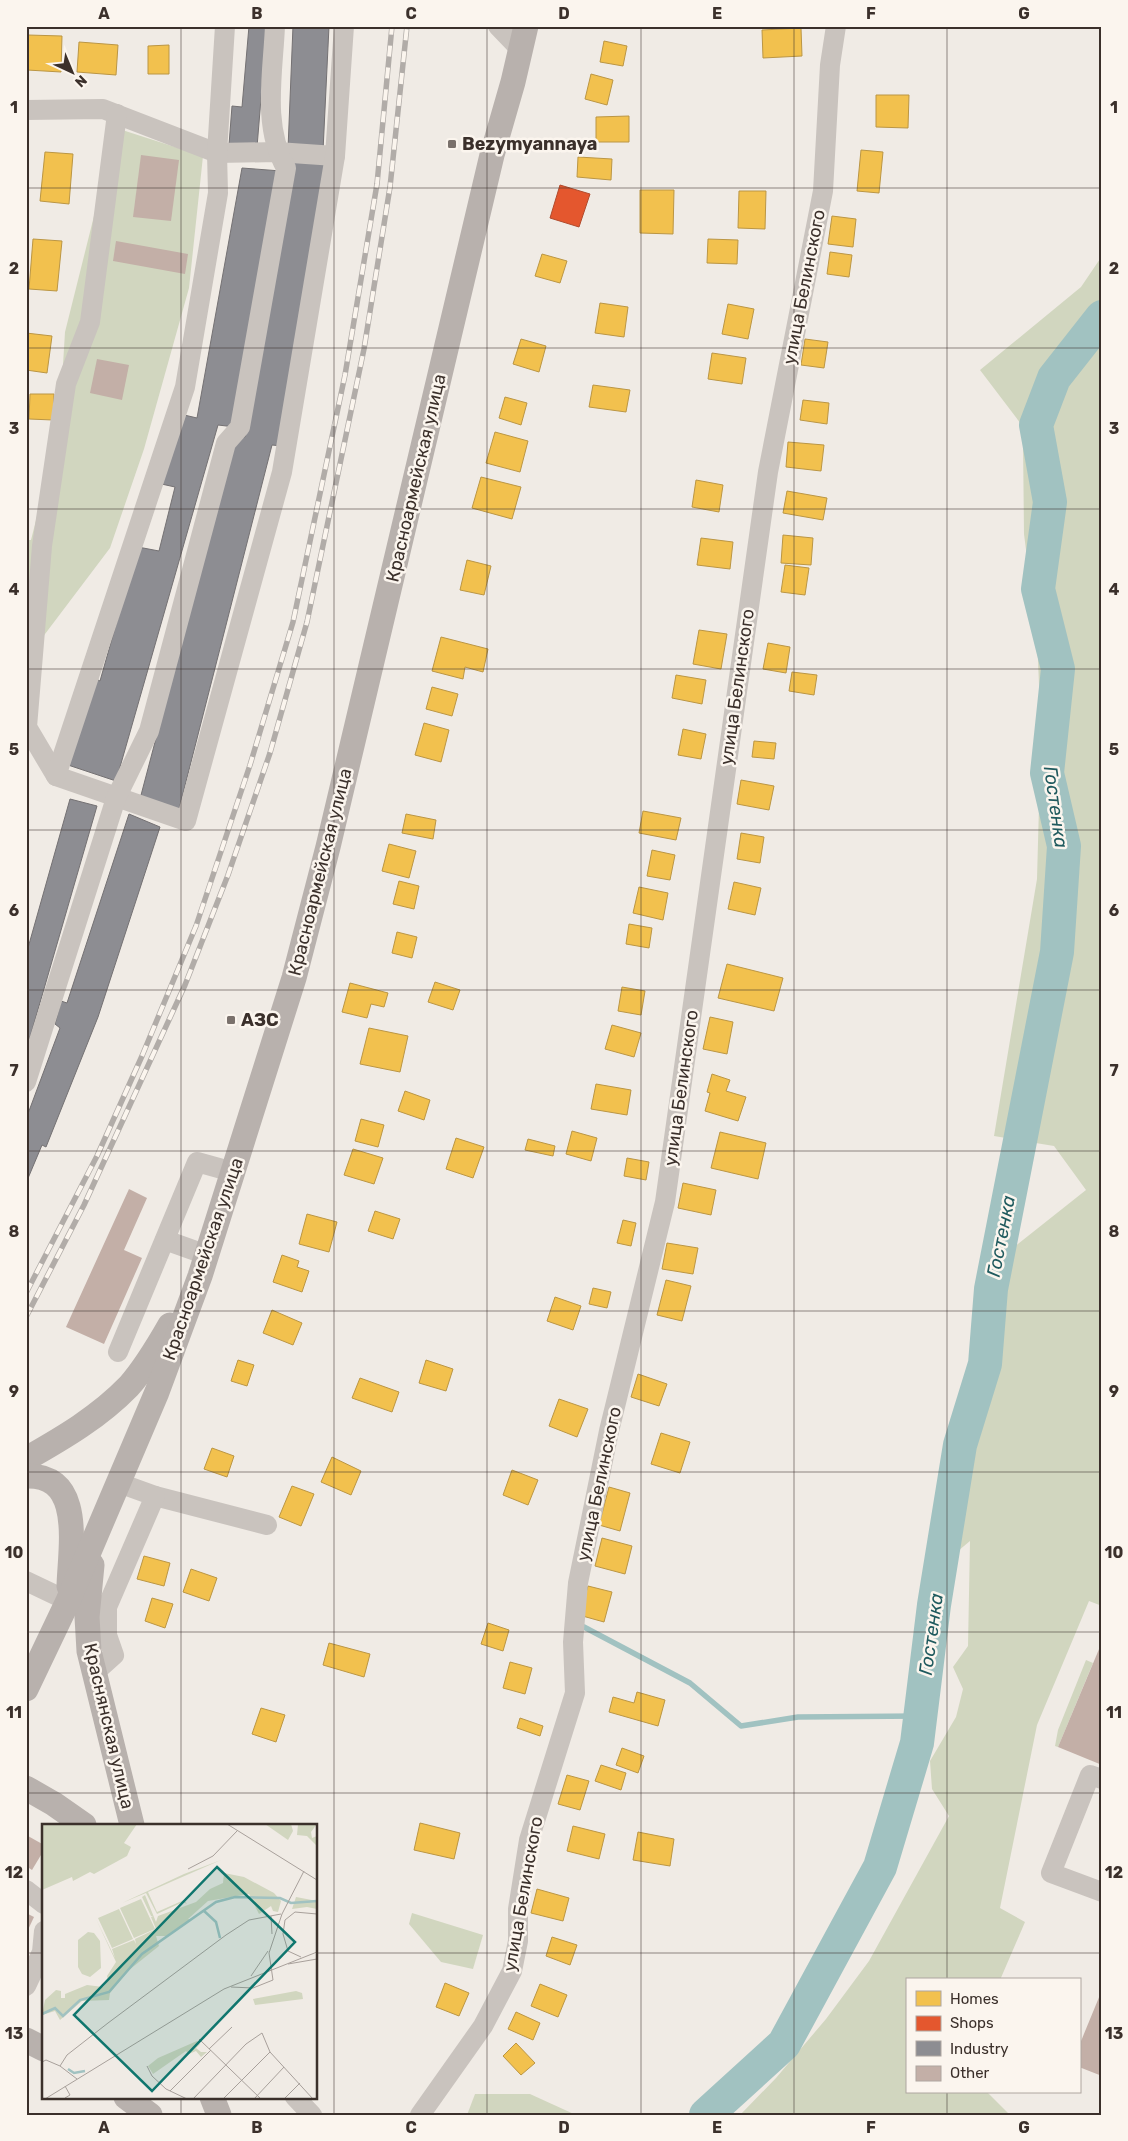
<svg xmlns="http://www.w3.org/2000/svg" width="1128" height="2141" viewBox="0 0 1128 2141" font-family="Rubik,sans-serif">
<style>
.green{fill:#d1d6bf}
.homes{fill:#f2c14e;stroke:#bb9644}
.shops{fill:#e4572e;stroke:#b14b2d}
.industry{fill:#8d8d92;stroke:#747173}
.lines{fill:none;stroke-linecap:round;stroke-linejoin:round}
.stream{stroke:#a1c2c1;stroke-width:5.5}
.river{stroke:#a1c2c1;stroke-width:34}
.building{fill:#c3afa7}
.minor{stroke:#c9c3be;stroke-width:20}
.major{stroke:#b8b1ad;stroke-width:25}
.rail-casing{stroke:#b1aca8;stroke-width:5.5}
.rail{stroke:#fbf5ee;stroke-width:4;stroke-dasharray:11;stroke-linecap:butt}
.grid{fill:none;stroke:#3b302b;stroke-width:1;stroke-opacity:0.55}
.poi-dot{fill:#7a716c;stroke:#fbf5ee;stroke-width:2}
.labels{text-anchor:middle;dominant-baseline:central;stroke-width:5;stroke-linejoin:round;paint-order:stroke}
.poi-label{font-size:18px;font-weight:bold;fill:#3b302b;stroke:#fbf5ee;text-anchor:start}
.street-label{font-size:18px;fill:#3b302b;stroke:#fbf5ee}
.water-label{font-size:19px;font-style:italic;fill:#1f5a5e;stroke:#fbf5ee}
.inset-river{fill:none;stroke:#a1c2c1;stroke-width:2.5}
.inset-road{fill:none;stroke:#a8a09b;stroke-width:1}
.view{fill:#0f766e;fill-opacity:0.15;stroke:#0f766e;stroke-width:2.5}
.inset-edge{fill:none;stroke:#3b302b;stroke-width:2.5}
.neatline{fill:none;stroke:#3b302b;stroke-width:2}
.grid-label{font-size:16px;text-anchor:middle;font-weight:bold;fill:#3b302b}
</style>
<rect width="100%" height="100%" fill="#f0ebe5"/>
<g class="green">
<path d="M116,128L203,156L189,288L144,449L110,548L42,638L26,689V540H31L59,430L65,332Z"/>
<path d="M1102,256V1606L1089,1601L1037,1725L1000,1908L1025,1922L1000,1980H907V2092H987L1010,2115H740L776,2078L826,2019L869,1961L949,1816L932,1789L930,1761L956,1717L963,1689L953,1667L968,1646L970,1541L946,1561L1009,1251L1086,1190L1054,1146L994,1136L1037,879L1041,733L1037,636L1024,534L1023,440L1021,424L980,370L1081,287Z"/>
<path d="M1086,1660L1093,1663L1058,1747L1055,1746L1058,1730Z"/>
<path d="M412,1913L483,1935L473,1969L441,1962L409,1924Z"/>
<path d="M475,2094H530L576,2115H467Z"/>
</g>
<g class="homes">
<path d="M801,28L802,56L763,58L762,30Z"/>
<path d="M28,35L62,36L61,72L27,70Z"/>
<path d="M604,41L627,46L623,66L600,62Z"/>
<path d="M79,42L118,45L116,75L77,72Z"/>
<path d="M169,45V74H148V46Z"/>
<path d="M591,74L613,80L607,105L585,99Z"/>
<path d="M876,95H909L908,128L876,127Z"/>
<path d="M629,116V142H596V117Z"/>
<path d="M861,150L883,152L879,193L857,191Z"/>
<path d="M45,152L73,154L69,204L40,201Z"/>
<path d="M578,157L612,159L611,180L577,177Z"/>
<path d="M640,190H674L673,234L640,233Z"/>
<path d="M739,191H766L765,229L738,228Z"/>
<path d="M832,216L856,219L853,247L828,244Z"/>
<path d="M33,239L62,241L57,291L29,289Z"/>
<path d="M708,239L738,240L737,264L707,263Z"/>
<path d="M830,252L852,255L849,277L827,274Z"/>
<path d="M542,254L567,261L560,283L535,276Z"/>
<path d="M600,303L628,307L624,337L595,333Z"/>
<path d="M728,304L754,309L748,339L722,334Z"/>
<path d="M26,333L52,336L47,373L26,370Z"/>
<path d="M521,339L546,346L539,372L513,364Z"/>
<path d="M805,339L828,342L824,368L801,365Z"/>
<path d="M712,353L746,358L742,384L708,379Z"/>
<path d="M593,385L630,390L626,412L589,407Z"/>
<path d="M30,394H54L53,420L29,419Z"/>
<path d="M505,397L527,403L521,425L499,418Z"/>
<path d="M803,400L829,403L827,424L800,420Z"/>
<path d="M495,432L528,441L520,472L486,463Z"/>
<path d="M788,442L824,445L821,471L786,467Z"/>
<path d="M481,477L521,487L512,519L472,508Z"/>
<path d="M696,480L723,485L719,512L692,507Z"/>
<path d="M787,491L827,498L823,520L783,513Z"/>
<path d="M783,535L813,538L811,565L781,563Z"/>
<path d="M701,538L733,542L730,569L697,565Z"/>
<path d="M467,560L491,566L484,595L460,590Z"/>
<path d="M785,565L809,568L805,595L781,592Z"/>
<path d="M699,630L727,634L721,669L693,664Z"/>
<path d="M441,637L488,649L483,672L465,667L463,679L432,671Z"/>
<path d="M768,643L790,647L786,673L763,669Z"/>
<path d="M792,672L817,675L814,695L789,691Z"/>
<path d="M676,675L706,680L702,704L672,698Z"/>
<path d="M432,687L458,694L452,716L426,709Z"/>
<path d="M424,723L449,730L441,762L415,755Z"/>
<path d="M683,729L706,734L701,759L678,755Z"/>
<path d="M754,741L776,743L774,759L752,757Z"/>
<path d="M741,780L774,786L769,810L737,804Z"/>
<path d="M643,811L681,818L676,840L639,833Z"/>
<path d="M406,814L436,820L433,839L402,833Z"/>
<path d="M741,833L764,837L760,863L737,859Z"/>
<path d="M389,844L416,851L409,878L382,871Z"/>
<path d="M652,850L675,855L670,880L647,876Z"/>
<path d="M399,881L419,886L414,909L393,904Z"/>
<path d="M734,882L761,888L755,915L728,909Z"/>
<path d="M639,887L668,893L663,920L633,913Z"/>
<path d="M629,924L652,928L649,948L626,944Z"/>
<path d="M397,932L417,937L412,958L392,953Z"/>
<path d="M727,964L783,978L774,1011L718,998Z"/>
<path d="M435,982L460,990L453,1010L428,1002Z"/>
<path d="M350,983L388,993L384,1007L371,1004L367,1018L342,1012Z"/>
<path d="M622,987L645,991L641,1015L618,1011Z"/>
<path d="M710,1017L733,1022L727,1054L703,1049Z"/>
<path d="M612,1025L641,1033L634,1057L605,1049Z"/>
<path d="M369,1028L408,1036L400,1072L360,1064Z"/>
<path d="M712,1074L730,1080L726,1091L746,1097L738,1121L705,1111L710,1093L707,1092Z"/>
<path d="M596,1084L631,1090L627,1115L591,1109Z"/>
<path d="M405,1091L430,1100L424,1120L398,1111Z"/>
<path d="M361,1119L384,1125L378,1147L355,1141Z"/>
<path d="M572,1131L597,1138L591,1161L566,1154Z"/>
<path d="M720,1132L766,1143L758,1179L711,1168Z"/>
<path d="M456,1138L484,1147L473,1178L446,1169Z"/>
<path d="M528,1139L555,1146L553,1156L525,1150Z"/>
<path d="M353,1149L383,1158L374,1184L344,1175Z"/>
<path d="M627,1158L649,1162L646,1180L624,1176Z"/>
<path d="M683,1183L716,1190L711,1215L678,1208Z"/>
<path d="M375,1211L400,1219L393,1239L368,1231Z"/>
<path d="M307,1214L337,1222L329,1252L299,1244Z"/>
<path d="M623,1220L636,1223L631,1246L617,1243Z"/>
<path d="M667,1243L698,1248L693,1274L662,1269Z"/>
<path d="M282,1255L299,1261L297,1267L309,1271L302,1292L273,1282Z"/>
<path d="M666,1280L691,1286L682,1321L657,1315Z"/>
<path d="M593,1288L611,1292L607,1308L589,1304Z"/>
<path d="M555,1297L581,1306L573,1330L547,1321Z"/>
<path d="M272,1310L302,1323L293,1345L263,1333Z"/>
<path d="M238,1360L254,1365L247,1386L231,1381Z"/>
<path d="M426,1360L453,1369L446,1391L419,1383Z"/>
<path d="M638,1374L667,1384L659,1406L631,1397Z"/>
<path d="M360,1378L399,1392L392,1412L352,1398Z"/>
<path d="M559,1399L588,1409L577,1437L549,1426Z"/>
<path d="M661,1433L690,1442L680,1473L651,1464Z"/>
<path d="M212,1448L234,1456L227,1477L204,1469Z"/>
<path d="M332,1457L361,1471L351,1495L321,1482Z"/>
<path d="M512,1470L538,1480L528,1505L503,1495Z"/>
<path d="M292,1486L314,1494L301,1526L279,1517Z"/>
<path d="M609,1487L630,1493L620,1531L599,1525Z"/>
<path d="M602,1538L632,1546L625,1574L595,1566Z"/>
<path d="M144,1556L170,1563L164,1586L137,1579Z"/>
<path d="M191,1569L217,1578L209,1601L183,1592Z"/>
<path d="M588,1586L612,1592L604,1622L579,1615Z"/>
<path d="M152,1598L173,1604L165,1628L145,1621Z"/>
<path d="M488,1623L509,1630L503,1651L481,1644Z"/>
<path d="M329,1643L370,1654L364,1677L323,1665Z"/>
<path d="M510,1662L532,1668L525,1694L503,1688Z"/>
<path d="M637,1692L665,1700L658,1726L609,1712L613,1697L634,1703Z"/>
<path d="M261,1708L285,1715L276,1742L252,1734Z"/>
<path d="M520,1718L543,1726L540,1736L517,1728Z"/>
<path d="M622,1748L644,1756L638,1773L616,1765Z"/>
<path d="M601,1765L626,1773L621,1790L595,1781Z"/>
<path d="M567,1775L589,1781L580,1810L558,1804Z"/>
<path d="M420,1823L460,1833L454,1859L414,1850Z"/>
<path d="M573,1826L605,1834L599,1859L567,1851Z"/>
<path d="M638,1832L674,1839L670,1866L633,1860Z"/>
<path d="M537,1889L569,1898L563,1921L531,1913Z"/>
<path d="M552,1937L577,1945L570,1965L546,1956Z"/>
<path d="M445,1983L469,1993L459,2016L436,2007Z"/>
<path d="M540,1984L567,1995L558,2017L531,2006Z"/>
<path d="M516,2012L540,2023L533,2040L508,2029Z"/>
<path d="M516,2043L535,2063L521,2075L503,2056Z"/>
</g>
<path class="shops" d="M560,185L590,194L579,227L550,218Z"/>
<g class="industry">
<path d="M249,26H267L257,147L229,145L232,106L242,107Z"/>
<path d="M293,26H329L323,151L288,149Z"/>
<path d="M294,160L328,165L282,446L272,445L178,813L140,799L236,435L245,437Z"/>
<path d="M242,168L281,171L235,427L218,425L116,781L65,764L94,678L100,681L138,547L159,551L175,487L157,483L180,414L197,418Z"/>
<path d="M70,799L97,806L26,1051V955Z"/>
<path d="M129,814L160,827L98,1017L46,1147L42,1145L26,1183V1119L60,1028L55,1024L61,1001L67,1003Z"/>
</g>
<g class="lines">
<path class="stream" d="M584,1627L690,1683L741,1726L798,1717L920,1716"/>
<path class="river" d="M706,2115L784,2044L880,1867L917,1743L934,1605L960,1445L985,1364L991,1289L1057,952L1064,846L1047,773L1058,669L1038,589L1050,502L1036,425L1054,378L1102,317"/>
</g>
<g class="building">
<path d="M141,155L179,160L171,221L133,217Z"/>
<path d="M116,241L188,254L185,274L113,261Z"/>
<path d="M97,359L129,365L122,400L90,393Z"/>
<path d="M129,1189L147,1198L124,1250L142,1258L104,1344L66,1327Z"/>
<path d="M1102,1642V1765L1058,1747Z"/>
<path d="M28,1836L44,1845V1850L32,1870L26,1866Z"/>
<path d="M26,1913L34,1917L26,1934Z"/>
<path d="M1102,1990V2076L1079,2067V2046Z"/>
</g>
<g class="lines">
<g class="minor">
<path d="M498,26L520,49"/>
<path d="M26,110L103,109L217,153L277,152L335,156L344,26"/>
<path d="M117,114L90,322L66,384L42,546L27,727L56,776L186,821L282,472L335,156"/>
<path d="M56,776L185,387L218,193L217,153L225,26"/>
<path d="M26,1082L116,798L149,731L226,443L240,427L286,168C262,126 273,73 275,26"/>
<path d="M165,1240L207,1255"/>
<path d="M118,1352L197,1162L233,1172"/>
<path d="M155,1496L267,1525"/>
<path d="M26,1581L68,1601"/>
<path d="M94,1673L114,1655L107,1635V1607L155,1496L119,1483"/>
<path d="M1102,1779L1090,1775L1051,1873L1102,1892"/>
<path d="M26,1890L44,1904"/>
<path d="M26,1986L42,1952L44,1931"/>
<path d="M295,2097L312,2115"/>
<path d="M420,2115L483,2026L512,1971L518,1941V1909L529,1840L575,1693L573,1642L578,1583L609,1431L665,1202L768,472L823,191L830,65L836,26"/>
</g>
<g class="major">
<path d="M26,1459C63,1438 99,1417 129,1386C145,1368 158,1346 170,1325"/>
<path d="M26,1476C85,1474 70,1548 69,1586"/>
<path d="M92,1565L87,1617L89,1651L132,1825"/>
<path d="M26,1689L68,1601L157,1392L200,1276L294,978L328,847L492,155L513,82L526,26"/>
<path d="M26,1788L54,1804L84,1825"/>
<path d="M26,2040L44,2049"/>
<path d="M126,2097L150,2115"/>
<path d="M212,2097L219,2115"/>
</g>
<defs>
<g id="rail">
<path d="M26,1293L97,1156L142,1056L196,926L250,765L293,622L345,375L377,184L392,26"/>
<path d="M26,1317L84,1205L185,985L228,875L270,753L307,622L364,349L390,187L407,26"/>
</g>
</defs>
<use href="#rail" class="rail-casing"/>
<use href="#rail" class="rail"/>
</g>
<path class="grid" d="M181,26V1825M334,26V2115M487,26V2115M641,26V2115M794,26V2115M947,26V1980M26,188H1102M26,348H1102M26,509H1102M26,669H1102M26,830H1102M26,990H1102M26,1151H1102M26,1311H1102M26,1472H1102M26,1632H1102M26,1793H1102M26,1953H44M316,1953H1102M947,2092V2115M181,2097V2115"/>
<g class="poi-dot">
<rect x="447" y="139" width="10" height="10" rx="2.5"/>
<rect x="226" y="1015" width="10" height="10" rx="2.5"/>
</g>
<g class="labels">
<g class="poi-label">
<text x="462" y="144">Bezymyannaya</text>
<text x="241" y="1020">АЗС</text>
</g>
<g class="street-label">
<text transform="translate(804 287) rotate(-79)">улица Белинского</text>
<text transform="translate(416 478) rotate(-77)">Красноармейская улица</text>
<text transform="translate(737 687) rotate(-82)">улица Белинского</text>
<text transform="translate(320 872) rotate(-76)">Красноармейская улица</text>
<text transform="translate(681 1088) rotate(-82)">улица Белинского</text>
<text transform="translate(203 1259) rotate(-71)">Красноармейская улица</text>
<text transform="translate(599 1484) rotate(-78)">улица Белинского</text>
<text transform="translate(109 1726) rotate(77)">Краснянская улица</text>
<text transform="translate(523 1894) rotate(-80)">улица Белинского</text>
</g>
<g class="water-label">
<text transform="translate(1056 807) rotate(82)">Гостенка</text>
<text transform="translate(1001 1236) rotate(-79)">Гостенка</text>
<text transform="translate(931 1634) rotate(-82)">Гостенка</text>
</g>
</g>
<g transform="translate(42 1824)">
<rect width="275" height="275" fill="#f0ebe5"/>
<path d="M0,0H95L82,19L89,23L85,32L52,50L48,48L31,57L30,53L0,66ZM223,0H249L251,7L246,16ZM256,0H275L269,8L270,14L275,12V22L265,12L255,11ZM179,36L106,68L115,88L142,76L145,80L141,78L115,90L104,69L80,79L142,50ZM182,49L202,53L232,69L239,77L236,88L231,87L229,82L217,90L207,70L166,77L146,95H149L124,112H114L117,122L87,146L68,169L67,176L40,177L18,196L13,187L0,191L3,176L14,166L19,167V174H23V170L45,161L61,163L66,157L65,152L74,138L54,95L73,134L70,125L92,116L94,120L93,115L114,105L109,93L111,92H109L100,73L103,71L114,98L116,92L154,78L168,65L181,59ZM254,73L275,77V85L265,83L250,85ZM99,75L113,105L92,114L78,84ZM77,85L91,115L70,124L56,94ZM46,108L52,109L58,117L59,144L48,153L40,150L36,143V116ZM254,167L260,169L261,175L213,181L211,175ZM155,217L158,220L154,224L159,228H165L159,233L154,227L147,230L144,227L111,250L106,242L116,234Z" fill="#d1d6bf"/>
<path class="inset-river" d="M161,86L174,98L178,114M0,190L13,184L21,192L38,176L67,168L100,130L174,78L193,73L238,74L249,79L275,77M26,245L32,249L43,247"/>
<path class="inset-road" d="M185,0L275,56M146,45L171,32L195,7M229,92L230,110M259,133L246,127L241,110L243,96L253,88L275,90M246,140L275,135M209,152L226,127M189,163L211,164L231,156L227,129L240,90L262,47M157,215L219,275M167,225L190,203M0,238L4,236L18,242L35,255M18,242L25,231L66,199L184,111L207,96L239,90M105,242L110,252L124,265L145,275M128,267L169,226M23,274L28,271L23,262M3,275L182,165L275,128M151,275L204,220L220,209L228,228L271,275M181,275L228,228M212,275L242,243M242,275L258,259"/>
<path class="view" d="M175,43L253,118L110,267L32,191Z"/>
<rect width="275" height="275" class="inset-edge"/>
</g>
<rect width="1128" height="2141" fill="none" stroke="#fbf5ee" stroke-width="55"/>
<rect x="906" y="1978" width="175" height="115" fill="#fbf5ee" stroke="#aea6a0"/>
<rect x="916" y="1991" width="25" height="15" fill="#f2c14e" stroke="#aea6a0"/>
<text x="950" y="2004" font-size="15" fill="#3b302b">Homes</text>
<rect x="916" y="2016" width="25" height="15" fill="#e4572e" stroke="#aea6a0"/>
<text x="950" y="2028" font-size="15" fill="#3b302b">Shops</text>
<rect x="916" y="2041" width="25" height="15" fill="#8d8d92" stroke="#aea6a0"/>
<text x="950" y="2054" font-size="15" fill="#3b302b">Industry</text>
<rect x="916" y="2066" width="25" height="15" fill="#c3afa7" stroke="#aea6a0"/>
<text x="950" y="2078" font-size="15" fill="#3b302b">Other</text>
<g transform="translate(72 72) rotate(136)" stroke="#fbf5ee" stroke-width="4" paint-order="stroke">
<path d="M0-4L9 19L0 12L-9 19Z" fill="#3b302b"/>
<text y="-8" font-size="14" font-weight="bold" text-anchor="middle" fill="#3b302b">N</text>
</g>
<rect x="28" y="28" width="1072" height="2086" class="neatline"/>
<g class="grid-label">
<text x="104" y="19">A</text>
<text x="257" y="19">B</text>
<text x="411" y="19">C</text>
<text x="564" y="19">D</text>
<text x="717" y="19">E</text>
<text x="871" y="19">F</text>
<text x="1024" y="19">G</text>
<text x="14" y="113">1</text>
<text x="1114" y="113">1</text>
<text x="14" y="274">2</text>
<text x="1114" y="274">2</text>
<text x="14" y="434">3</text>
<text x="1114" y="434">3</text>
<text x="14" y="595">4</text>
<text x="1114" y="595">4</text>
<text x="14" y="755">5</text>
<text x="1114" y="755">5</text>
<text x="14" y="916">6</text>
<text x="1114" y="916">6</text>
<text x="14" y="1076">7</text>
<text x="1114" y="1076">7</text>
<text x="14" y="1237">8</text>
<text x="1114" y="1237">8</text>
<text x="14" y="1397">9</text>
<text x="1114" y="1397">9</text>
<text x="14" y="1558">10</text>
<text x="1114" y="1558">10</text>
<text x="14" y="1718">11</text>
<text x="1114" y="1718">11</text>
<text x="14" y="1878">12</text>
<text x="1114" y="1878">12</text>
<text x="14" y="2039">13</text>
<text x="1114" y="2039">13</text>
<text x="104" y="2133">A</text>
<text x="257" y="2133">B</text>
<text x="411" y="2133">C</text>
<text x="564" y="2133">D</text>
<text x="717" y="2133">E</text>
<text x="871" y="2133">F</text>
<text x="1024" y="2133">G</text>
</g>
</svg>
